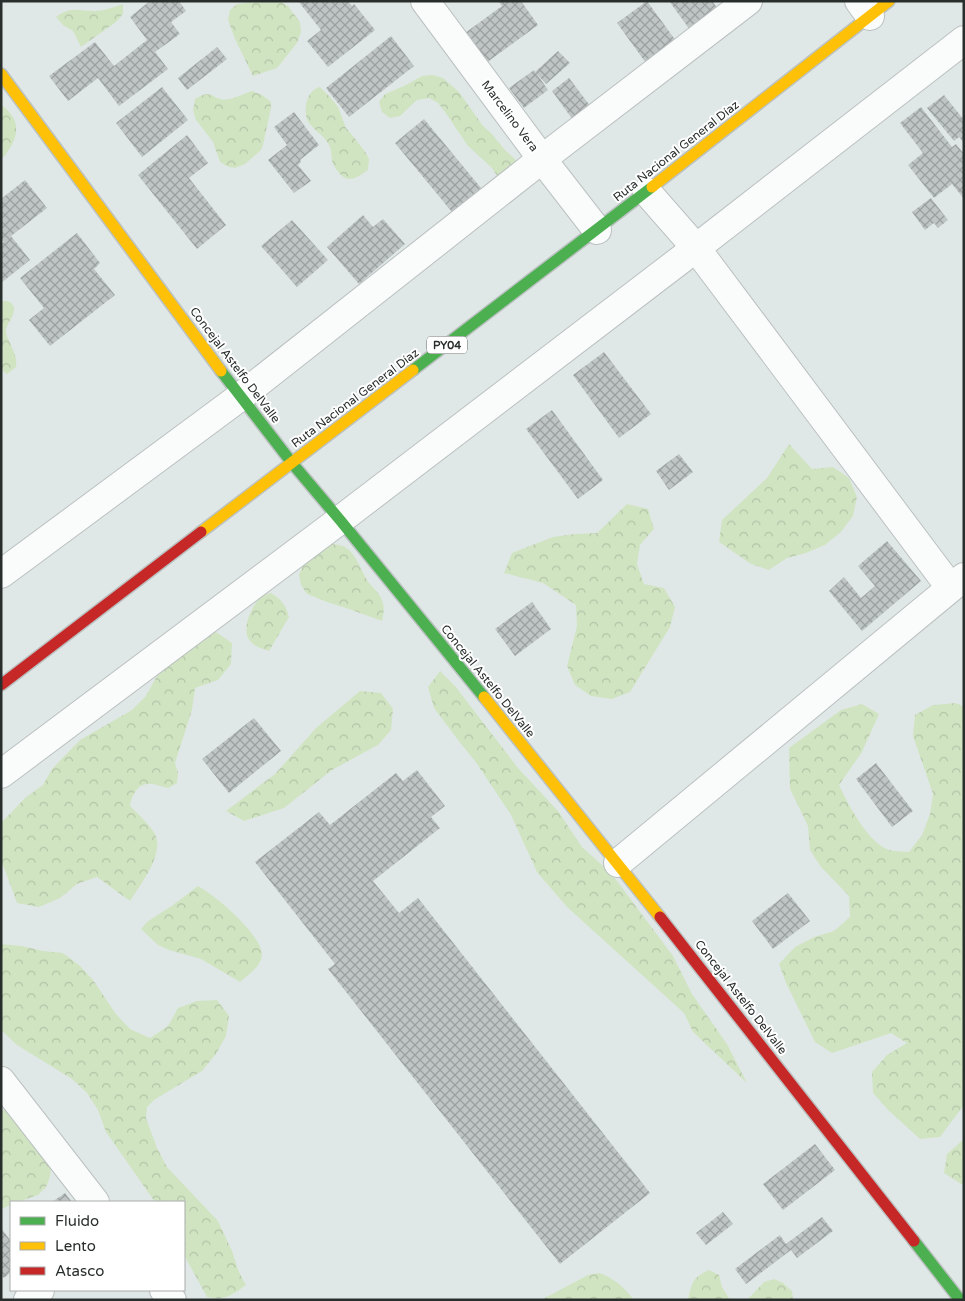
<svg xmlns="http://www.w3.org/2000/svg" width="965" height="1301" viewBox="0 0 965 1301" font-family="'Varela Round',sans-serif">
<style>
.forest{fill:url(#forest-crowns)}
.building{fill:url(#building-cross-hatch)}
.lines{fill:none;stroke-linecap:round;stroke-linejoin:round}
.street-casing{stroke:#bbc1c0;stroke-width:30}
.fast-casing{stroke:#bbc1c0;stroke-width:14}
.slow-casing{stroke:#bbc1c0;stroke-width:14}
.jam-casing{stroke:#bbc1c0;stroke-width:14}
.street{stroke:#fafcfb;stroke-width:28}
.fast{stroke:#4caf50;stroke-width:11}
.slow{stroke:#ffc107;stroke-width:11}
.jam{stroke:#c62828;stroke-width:11}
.labels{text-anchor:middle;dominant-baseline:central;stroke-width:4;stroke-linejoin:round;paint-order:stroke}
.shield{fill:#fff;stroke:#686d6b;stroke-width:1}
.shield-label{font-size:11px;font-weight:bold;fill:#282e2c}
.street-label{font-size:12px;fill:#282e2c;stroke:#fff}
</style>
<defs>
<pattern id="forest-crowns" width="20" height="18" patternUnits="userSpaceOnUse" patternTransform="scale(1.25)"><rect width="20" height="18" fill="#d0e4c2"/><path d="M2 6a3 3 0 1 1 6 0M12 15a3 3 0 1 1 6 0" fill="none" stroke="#b3c4a7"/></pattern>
<pattern id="building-cross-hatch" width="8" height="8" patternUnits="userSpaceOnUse" patternTransform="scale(1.25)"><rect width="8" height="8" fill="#bec5c4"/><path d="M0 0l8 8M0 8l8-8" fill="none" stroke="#9aa09f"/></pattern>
</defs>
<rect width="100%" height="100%" fill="#e0e8e7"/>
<g class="forest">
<path d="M263,1H279L288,6L300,22L301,32L297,43L277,68L253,76L235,39L228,20L230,10L237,4Z"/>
<path d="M123,4V14L116,22L81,47L73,31L64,26L56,17C73,3 85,14 103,10C109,9 116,6 123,4Z"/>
<path d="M433,75L443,78L459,92L483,126L491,133L505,150L520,164L503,184L491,167L468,146L445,112L438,103L429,98L417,100L400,116L390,118L382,112L379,102L385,94L404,86L422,76Z"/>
<path d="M320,87L331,98L338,107L346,128L353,136L366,153L369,159L368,170C359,176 350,184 341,175C337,171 334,167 332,161C331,155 332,149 328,143C323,135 314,130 309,123C302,112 306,90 320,87Z"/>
<path d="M252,91L262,95L271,102V108L263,145L261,150L245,164L235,168L229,167L225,165L220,162L213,142L196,120L193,110L195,99C214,87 211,102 229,99C237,98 244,93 252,91Z"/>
<path d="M1,105C25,121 17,142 1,160Z"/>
<path d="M1,301C5,301 10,300 12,304C19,312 7,322 6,330C5,338 19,354 16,367L7,374L3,371L1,366Z"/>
<path d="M789,444L812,469L833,467L849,478L857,497L853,516L841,532L825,545L806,553L787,558L769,570L751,564L719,542L722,520L767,478Z"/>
<path d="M627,504L648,509L654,529L640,545L637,564L644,584L664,588L675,607L670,627L630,692L612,699L591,696L575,685L567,666L577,626L576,605L543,583L504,573L512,553L553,537L575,534L597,533Z"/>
<path d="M326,544C332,544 339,544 345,547C356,553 362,573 369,583C373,588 378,591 381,598C385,606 384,612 382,621L349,609L327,602L307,594L301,585L299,575L303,565Z"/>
<path d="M271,593C282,600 286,605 289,617L269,651C263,649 255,647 251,642C240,631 251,607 260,598C263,595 267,594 271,593Z"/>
<path d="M216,632L232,643L231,664L218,680L195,688L192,710L175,763L178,773L177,783L168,788C162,787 153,783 147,784C135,786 132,797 130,806C138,814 156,830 157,840C160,860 140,885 130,901L97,877L77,884L60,898L39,907L17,903L3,865H1V823L26,797L43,785L52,769L80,740L132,710L146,696L165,661L197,637Z"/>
<path d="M440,671L455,686L518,768L558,811L582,847L611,873L673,956L692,994L727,1044L747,1083L693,1032L684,1013L567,907L537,872L511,815L475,761L461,744L434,708L428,687Z"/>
<path d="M360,691L381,693L393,709L391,730L378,745L332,770L284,808L244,821L226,811L275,774L316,728Z"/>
<path d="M956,703L964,707V1105L940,1137L920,1139L888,1110L873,1093L872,1072L887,1055L907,1043L891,1033L832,1053L815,1042L786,983L779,964L795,947L814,937L834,931L850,917L849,896L821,867L810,850L808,826L790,789L789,748L841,710L862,704L879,714L862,752L839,785C848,804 868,843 889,850C895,852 903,851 909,852L922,835L930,814L933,794L913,736L915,715L933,705Z"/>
<path d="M198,886C214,894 263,936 262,955C261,967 248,975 240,982L201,959L169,950L158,945L141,929L147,922L173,905Z"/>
<path d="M1,944L22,946L43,951L63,953L79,965L93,980L116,1014L130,1029L150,1038L168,1026L178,1008L197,1001L217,1000L229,1016L226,1036L216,1054L202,1071L154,1100L147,1107L146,1118L157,1148L167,1167L218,1221L232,1251L239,1272L246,1285C232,1295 225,1301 207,1297L184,1255V1202H155L106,1132L98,1110L87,1093L72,1079L17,1045L1,1030Z"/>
<path d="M1,1110H6L51,1167L50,1177L46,1187L38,1195L18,1202H11V1205L1,1209Z"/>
<path d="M964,1139V1184H961L944,1173L947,1154Z"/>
<path d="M709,1270L719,1275L722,1287L730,1300H688C692,1282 692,1278 709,1270Z"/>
<path d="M599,1273C613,1277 625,1288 634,1300H541L588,1275Z"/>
<path d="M774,1279L783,1283L792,1291L793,1300H747L764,1282Z"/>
</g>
<g class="building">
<path d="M150,1H179L186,11L171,22L180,34L155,52L168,69L119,106L98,78L68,101L49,76L95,42L114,66L147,40L130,17Z"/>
<path d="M298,1H348L352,6L354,4L375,30L328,67L307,41L321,30Z"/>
<path d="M498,1H521L538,25L486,63L465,33L502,6Z"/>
<path d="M647,1L676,41L646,63L617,23Z"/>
<path d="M669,1H712L721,13L693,34Z"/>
<path d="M391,36L414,66L349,117L326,88Z"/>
<path d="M217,47L227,59L187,90L178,78Z"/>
<path d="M558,51L570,63L546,84L535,72Z"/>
<path d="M534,70L548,90L524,108L509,88Z"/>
<path d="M569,78L591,107L573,120L552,91Z"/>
<path d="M162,87L188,120L142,157L116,123Z"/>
<path d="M944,95L964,120V143L959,137L954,141L927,108Z"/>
<path d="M921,107L952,147L956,144L964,154V199L952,184L934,198L908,165L923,153L900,123Z"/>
<path d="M294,112L319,145L300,160L301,162L298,165L311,181L294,193L268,160L287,145L274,127Z"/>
<path d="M424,119L481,188L452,212L395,143Z"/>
<path d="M187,135L208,163L189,178L226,225L197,249L138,175Z"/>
<path d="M25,180L47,208L11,236L30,260L1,283V244L4,242L1,239V199Z"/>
<path d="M931,198L948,220L938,228L934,223L925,230L912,212Z"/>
<path d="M363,215L373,227L383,219L405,244L359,284L327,247Z"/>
<path d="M292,220L328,260L297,287L261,246Z"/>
<path d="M77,233L100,263L94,269L115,295L50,346L29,320L44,308L20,278Z"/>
<path d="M604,352L651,414L619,438L573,375Z"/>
<path d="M552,410L603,480L578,499L526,429Z"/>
<path d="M679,454L693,472L669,490L656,471Z"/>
<path d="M887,541L921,581L862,631L829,591L844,577L861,598L875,586L858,566Z"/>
<path d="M532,602L551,629L515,656L495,629Z"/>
<path d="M254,718L281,751L229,793L202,759Z"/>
<path d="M876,763L913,811L892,827L856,779Z"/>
<path d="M417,770L445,806L431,817L440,828L373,881L399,913L418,898L650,1193L560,1264L328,969L335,964L255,862L319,812L330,825L396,773L403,781Z"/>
<path d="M788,893L810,921L773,949L752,921Z"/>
<path d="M815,1144L835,1170L783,1210L763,1184Z"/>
<path d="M65,1193L72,1202H52Z"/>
<path d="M723,1212L733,1224L706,1245L696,1233Z"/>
<path d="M822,1217L833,1231L797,1258L791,1250L746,1284L735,1269L780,1235L786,1244Z"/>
<path d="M1,1228L11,1241V1272L4,1278L1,1275Z"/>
</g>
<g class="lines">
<defs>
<g id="street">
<path d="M425,1L542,159L597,230"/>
<path d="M859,1L870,16"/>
<path d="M647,192L696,248L950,587"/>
<path d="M1,574L240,397L542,159L748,1"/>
<path d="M1,774L340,520L696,248L964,40"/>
<path d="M618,863L964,577"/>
<path d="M1,1081L95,1202"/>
<path d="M164,1290L172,1300"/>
<path d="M28,1300L40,1290"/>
</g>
<g id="fast">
<path d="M413,370L652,187"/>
<path d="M221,371L292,463L340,520L484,697"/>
<path d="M914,1241L960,1300"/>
</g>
<g id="slow">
<path d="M1,74L221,371"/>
<path d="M652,187L889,1"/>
<path d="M201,532L413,370"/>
<path d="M484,697L660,917"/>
</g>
<g id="jam">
<path d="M1,685L201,532"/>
<path d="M660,917L914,1241"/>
</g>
</defs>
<use href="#street" class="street-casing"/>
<use href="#fast" class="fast-casing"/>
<use href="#slow" class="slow-casing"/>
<use href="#jam" class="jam-casing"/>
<use href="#street" class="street"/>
<use href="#fast" class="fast"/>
<use href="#slow" class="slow"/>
<use href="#jam" class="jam"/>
</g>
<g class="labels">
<rect class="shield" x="427" y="336.5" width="40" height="17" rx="4"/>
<g class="shield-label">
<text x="447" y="345">PY04</text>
</g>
<g class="street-label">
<text transform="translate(510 116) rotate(53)">Marcelino Vera</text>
<text transform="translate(676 151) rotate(-38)">Ruta Nacional General Díaz</text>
<text transform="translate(235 365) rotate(53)">Concejal Astelfo DelValle</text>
<text transform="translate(355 398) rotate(-37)">Ruta Nacional General Díaz</text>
<text transform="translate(488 681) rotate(51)">Concejal Astelfo DelValle</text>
<text transform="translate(741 997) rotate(52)">Concejal Astelfo DelValle</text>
</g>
</g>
<rect width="965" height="1301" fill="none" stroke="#282e2c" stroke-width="5"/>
<rect x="10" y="1201" width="175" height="90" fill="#ffffff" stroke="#a9abab"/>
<rect x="20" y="1217" width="25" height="8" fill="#4caf50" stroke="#a9abab"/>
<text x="55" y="1226" font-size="15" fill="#282e2c">Fluido</text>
<rect x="20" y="1242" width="25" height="8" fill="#ffc107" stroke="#a9abab"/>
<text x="55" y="1251" font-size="15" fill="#282e2c">Lento</text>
<rect x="20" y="1267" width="25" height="8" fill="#c62828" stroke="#a9abab"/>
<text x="55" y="1276" font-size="15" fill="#282e2c">Atasco</text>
</svg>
